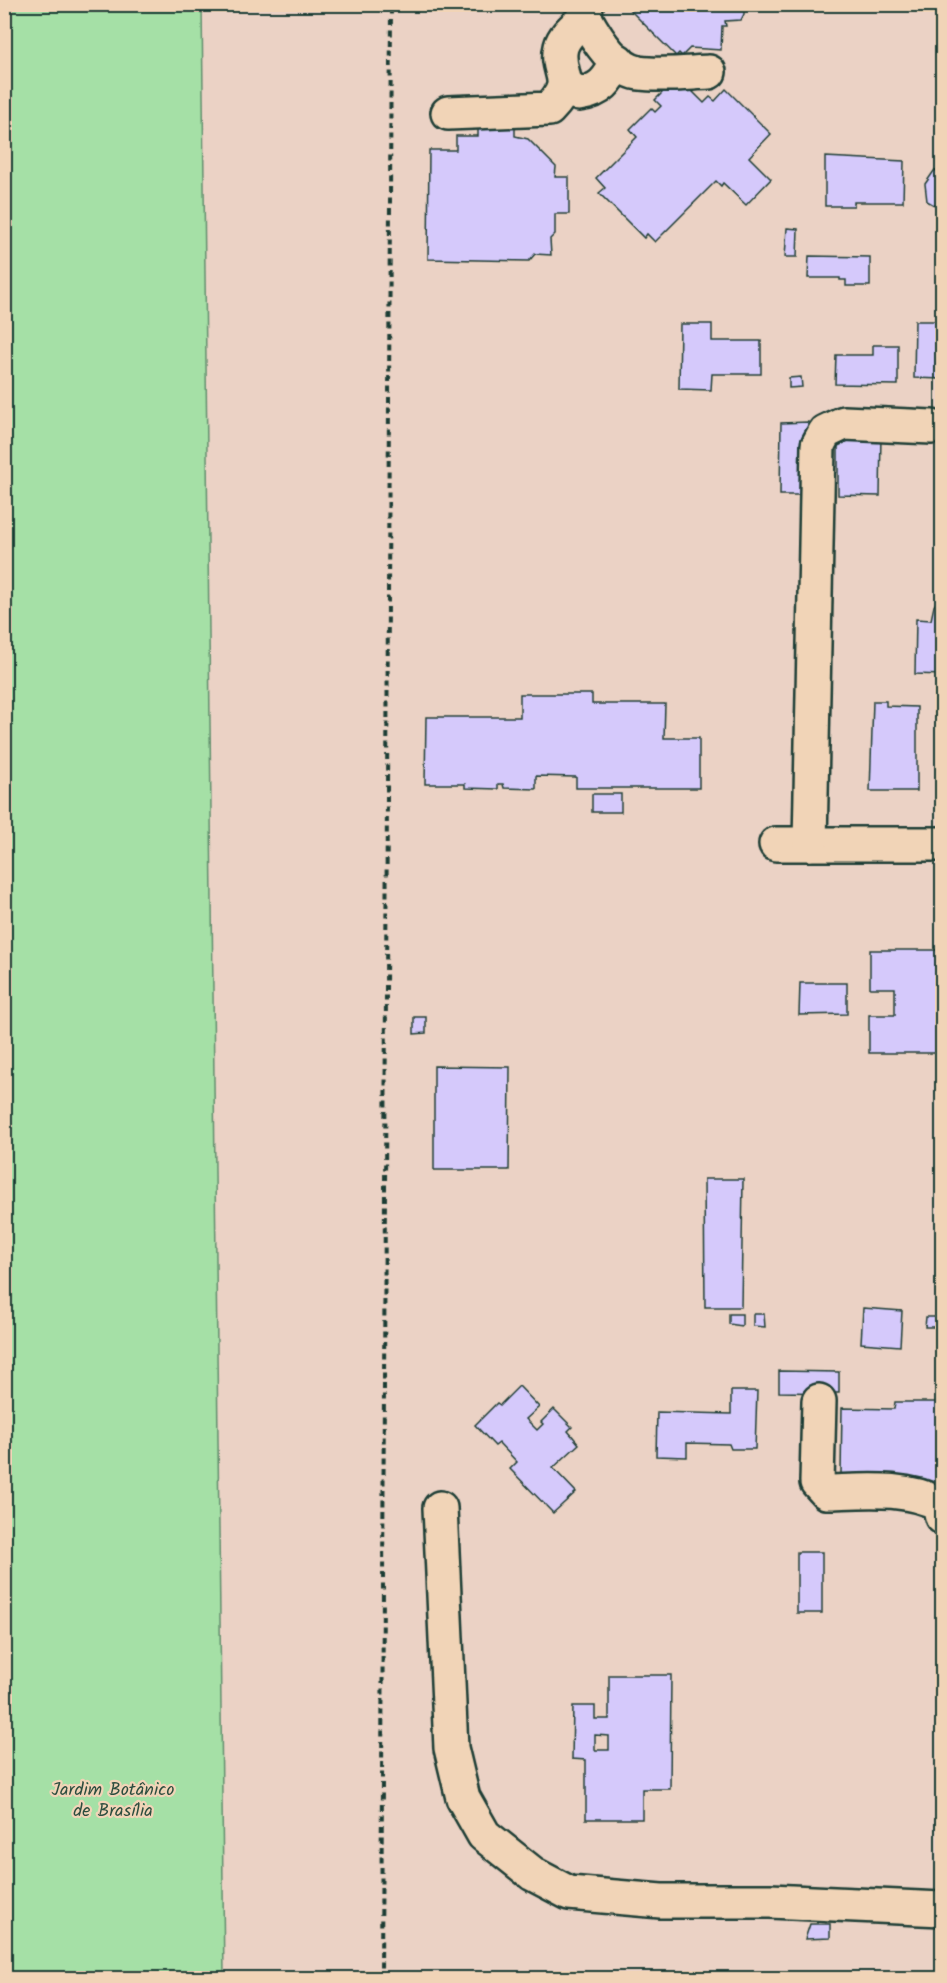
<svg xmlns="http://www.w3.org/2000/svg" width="947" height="1983" viewBox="0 0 947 1983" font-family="Kalam,sans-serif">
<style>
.green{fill:#a5e0a6;stroke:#628e6d;stroke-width:1.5}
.building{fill:#d5c9fb;stroke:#1f3d34;stroke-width:1.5;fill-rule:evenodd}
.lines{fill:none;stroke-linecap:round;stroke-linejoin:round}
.minor-casing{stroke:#1f3d34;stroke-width:38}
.path{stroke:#1f3d34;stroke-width:4;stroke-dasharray:6 4.5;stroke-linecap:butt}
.minor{stroke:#f1d4b7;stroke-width:33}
.labels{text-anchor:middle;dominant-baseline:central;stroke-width:4.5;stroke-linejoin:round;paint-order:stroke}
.park-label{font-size:18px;fill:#2c4d3f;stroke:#f1d4b7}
</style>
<rect width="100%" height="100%" fill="#ebd2c5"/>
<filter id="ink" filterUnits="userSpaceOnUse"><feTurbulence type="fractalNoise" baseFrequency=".0167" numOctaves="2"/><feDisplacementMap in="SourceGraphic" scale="12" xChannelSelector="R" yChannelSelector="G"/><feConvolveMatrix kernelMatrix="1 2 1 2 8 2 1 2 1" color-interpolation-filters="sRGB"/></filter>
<g filter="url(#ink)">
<path class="green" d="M5,4L202,5L224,1978H5Z"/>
<g class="building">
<path d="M624,4H744V14L741,20L725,21L726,26H722L721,50L690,48L682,56L679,53L676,56Z"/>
<path d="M674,81L684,83L704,103L710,97L715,101L726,89L771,134L749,157L771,179L746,205L723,183L721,186L716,181L655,242L647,234L644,238L599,193L605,188L596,178L637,137L630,129L651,108L655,112L661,106L655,100Z"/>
<path d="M478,122L515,123V136L528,139L556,167L555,177H569V214H555V234L550,239L551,255L535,254L529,261L428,259L429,150H456V136H478Z"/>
<path d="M825,157L904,161L903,202H854V206H825Z"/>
<path d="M942,170V209H941L927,201L925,184L934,171Z"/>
<path d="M787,228L798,229L797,257H785Z"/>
<path d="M809,256L870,257V286H846V280H840V278H808Z"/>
<path d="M915,321H942V383V379L914,378Z"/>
<path d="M680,324H712V341H761V374H712L711,390L679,389Z"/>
<path d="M873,345H898V385L835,384L836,355H873Z"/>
<path d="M801,377L802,387L789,388V378Z"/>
<path d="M808,422V495H780L781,423Z"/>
<path d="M838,433L881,434L880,496L838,495Z"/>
<path d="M942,594V665L940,666V673L942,675L915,674L916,619L931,620L934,606Z"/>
<path d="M520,694H592V704H665L664,738H699V788H576V777L536,776V789L504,788L503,784H498V789L465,788V784H425L426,717H520Z"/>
<path d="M873,701H886V706L917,707V791H870Z"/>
<rect x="592" y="794" width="29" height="18"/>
<path d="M870,950H942V1004H938V1015L942,1016V1053H869V1015H895V988H870Z"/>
<path d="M800,983H847V1014L799,1015Z"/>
<path d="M414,1017H426V1033L414,1034Z"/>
<path d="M434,1066L510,1067L509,1170H434Z"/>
<path d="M704,1179H743L741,1307H705Z"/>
<path d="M863,1308L902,1311L900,1346L861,1343Z"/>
<path d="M729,1314H742V1326L729,1324Z"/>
<path d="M753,1314H764L765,1327L753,1326Z"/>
<path d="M926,1317H939L938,1327H925Z"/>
<path d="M779,1371L839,1372V1393L779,1392Z"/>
<path d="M519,1386L539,1407L526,1419L537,1430L543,1424L541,1422L554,1409L572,1427L568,1431L579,1444L553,1468L576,1492L553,1513L510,1469L517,1462L499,1443L495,1446L475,1425L497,1403L500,1405Z"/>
<path d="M731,1391H757L755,1449H731L729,1444L687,1443V1457L656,1456L657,1412L731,1414Z"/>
<path d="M895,1402H942V1486H879V1474H841L842,1408L894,1409Z"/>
<rect x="797" y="1552" width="25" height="61"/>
<path d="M609,1675H671L670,1789H642V1819H586V1760L572,1759L573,1706H595V1719H609ZM595,1735L609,1736V1750H595Z"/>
<path d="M810,1924H830V1938L805,1939Z"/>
</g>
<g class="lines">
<defs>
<g id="minor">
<path d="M585,18C596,38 615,69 639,73C661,76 687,73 709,72"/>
<path d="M565,85L579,94C601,91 608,81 618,61"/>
<path d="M448,113L549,109C579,79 554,74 561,47C564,35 577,26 585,18L586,4"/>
<path d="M776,844H942"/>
<path d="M810,844L818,445L825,432L844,423L932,427"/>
<path d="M819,1401L817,1482L826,1492C864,1491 905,1486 939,1504L942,1517"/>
<path d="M440,1508L451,1748L463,1798L484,1835L533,1874L569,1893L661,1901H770L942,1909"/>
</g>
</defs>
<use href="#minor" class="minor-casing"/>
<path class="path" d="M381,1978L391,4"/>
<use href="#minor" class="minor"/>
</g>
</g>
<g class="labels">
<g class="park-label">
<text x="113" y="1790">Jardim Botânico<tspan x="113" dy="21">de Brasília</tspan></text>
</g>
</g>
<rect width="947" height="1983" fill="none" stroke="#f1d4b7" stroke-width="24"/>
<rect x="12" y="12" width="923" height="1959" fill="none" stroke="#1f3d34" stroke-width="2" filter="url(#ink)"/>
</svg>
